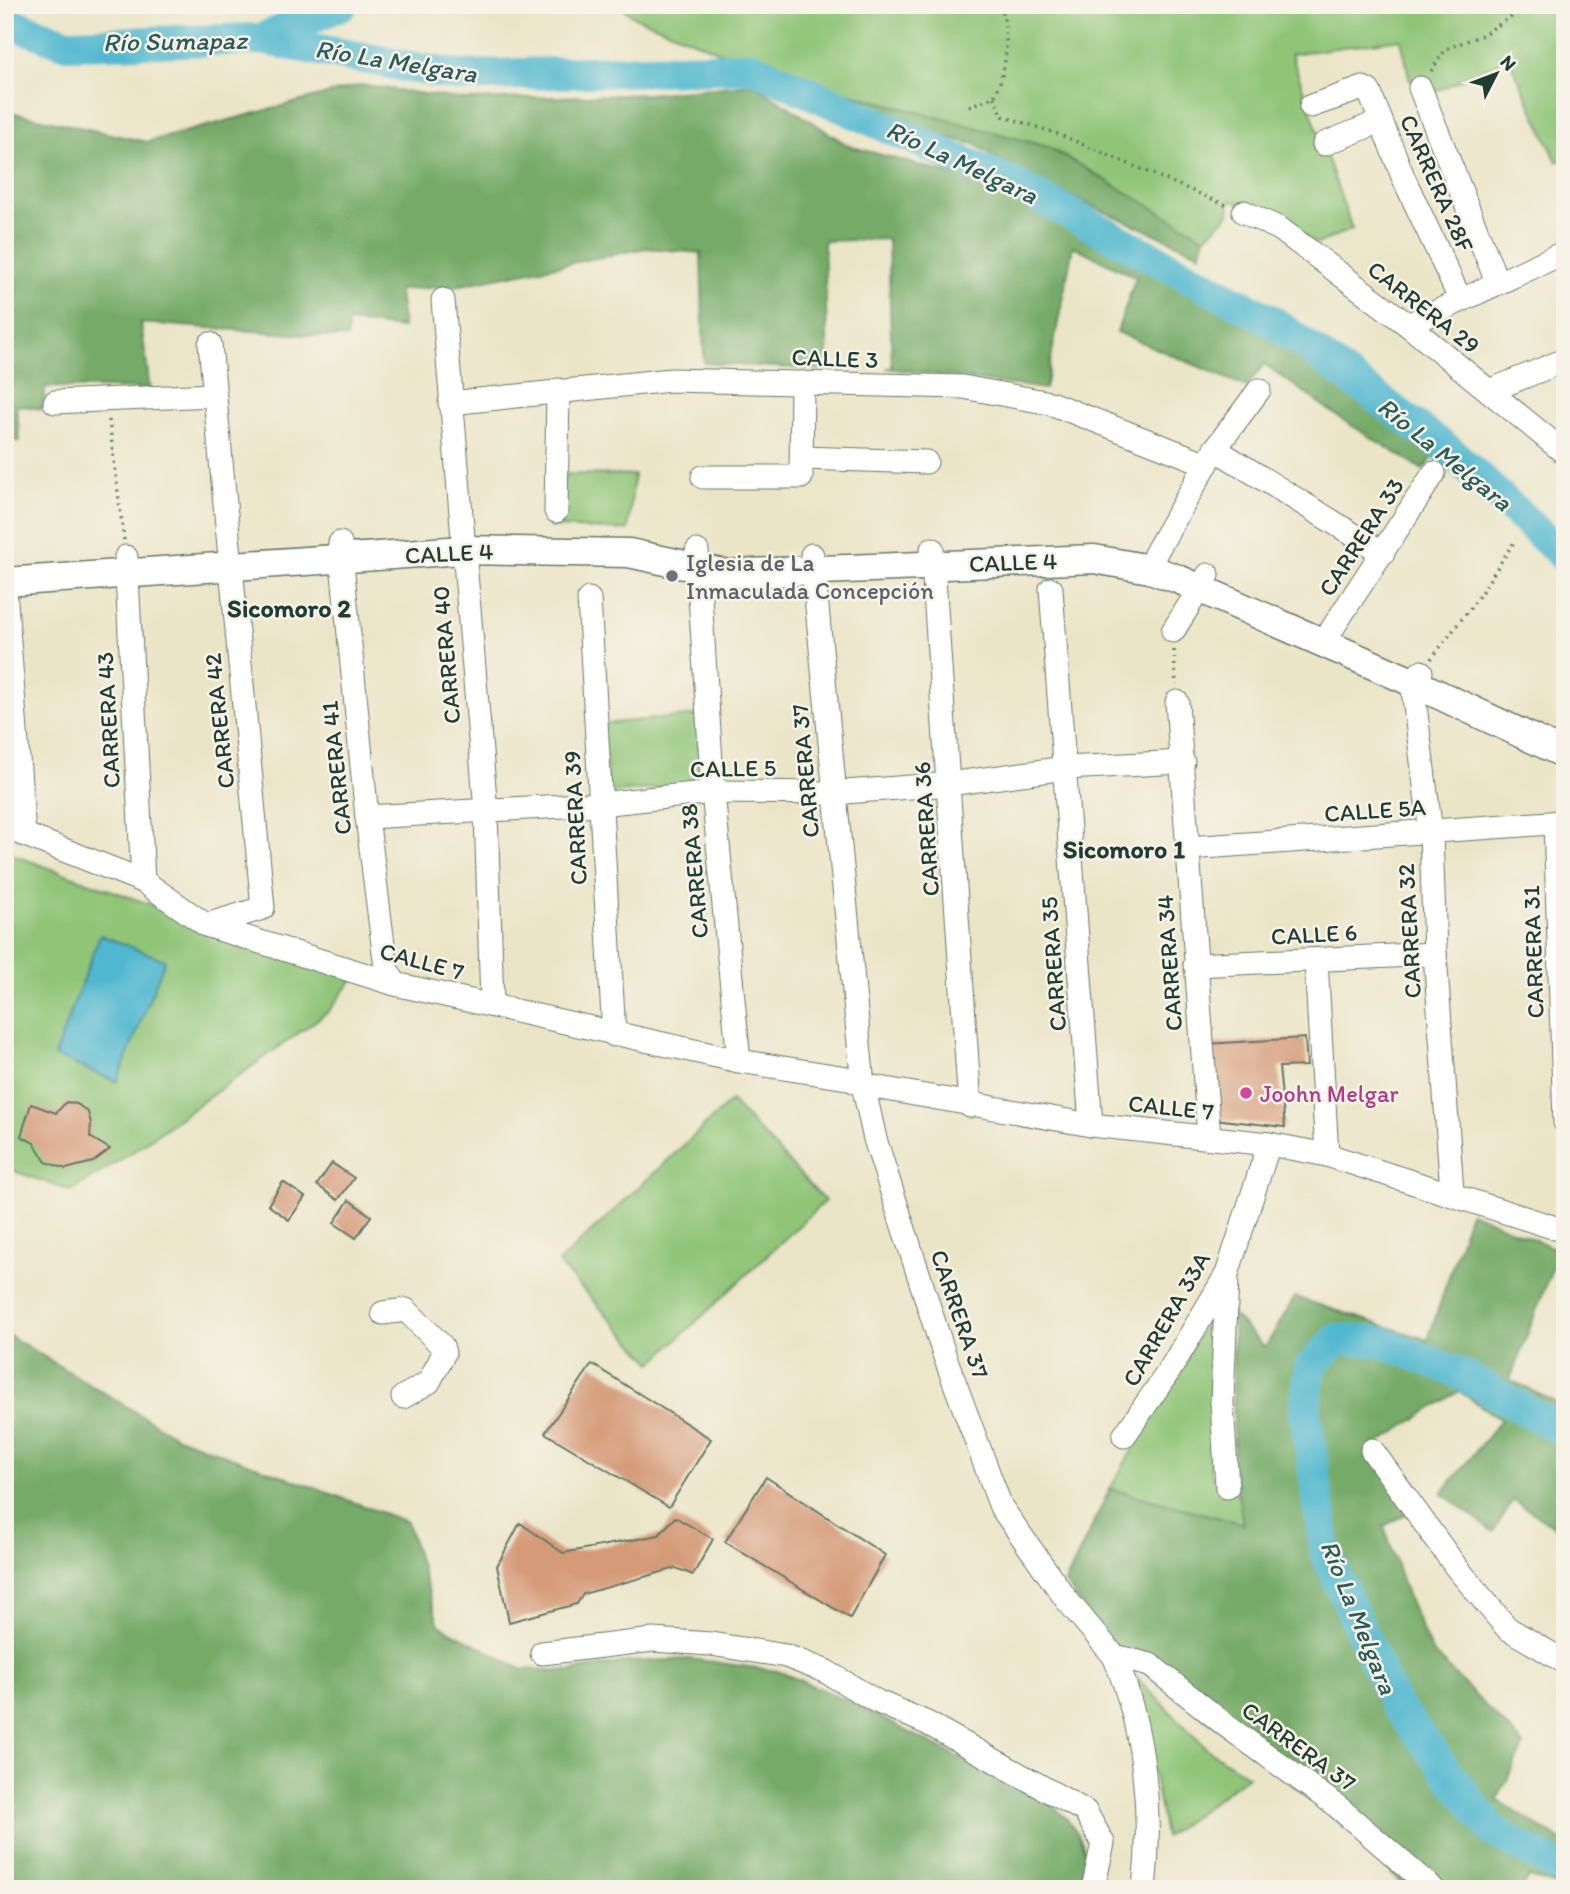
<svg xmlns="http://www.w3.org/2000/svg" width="1570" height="1894" viewBox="0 0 1570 1894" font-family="Itim,sans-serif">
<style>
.green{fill:#90c578;stroke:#588156;stroke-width:2}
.forest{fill:#74aa68;stroke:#4a744e;stroke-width:2}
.water{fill:#50b7cf;stroke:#387a82;stroke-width:2}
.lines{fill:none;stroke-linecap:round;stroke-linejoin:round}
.river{stroke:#50b7cf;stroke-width:32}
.building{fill:#d59b79}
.minor-casing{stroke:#667868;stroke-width:25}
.major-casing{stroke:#667868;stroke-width:31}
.path{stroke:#667868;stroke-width:3.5;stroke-dasharray:2 5;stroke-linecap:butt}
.minor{stroke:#fff;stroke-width:23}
.major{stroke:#fff;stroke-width:28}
.worship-dot{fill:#6b7280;stroke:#f7f3e8;stroke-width:2.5}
.hotel-dot{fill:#d1479c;stroke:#f7f3e8;stroke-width:2.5}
.labels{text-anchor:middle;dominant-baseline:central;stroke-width:5;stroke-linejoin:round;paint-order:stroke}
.street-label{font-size:24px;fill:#1f3d34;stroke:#f7f3e8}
.worship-label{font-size:24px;fill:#5b616d;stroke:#f7f3e8;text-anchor:start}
.hotel-label{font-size:24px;fill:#b23c85;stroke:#f7f3e8;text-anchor:start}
.water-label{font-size:26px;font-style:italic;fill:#2b5c5b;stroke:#f7f3e8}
.neighbourhood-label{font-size:26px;font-weight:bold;fill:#1f3d34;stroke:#f7f3e8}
</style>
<rect width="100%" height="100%" fill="#f7f3e8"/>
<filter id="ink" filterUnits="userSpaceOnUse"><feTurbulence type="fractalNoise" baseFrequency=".0143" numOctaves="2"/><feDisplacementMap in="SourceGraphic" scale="14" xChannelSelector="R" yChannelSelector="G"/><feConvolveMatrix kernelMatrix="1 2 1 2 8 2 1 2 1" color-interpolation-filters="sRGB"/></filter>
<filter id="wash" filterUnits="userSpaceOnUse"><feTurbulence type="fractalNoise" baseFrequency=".00686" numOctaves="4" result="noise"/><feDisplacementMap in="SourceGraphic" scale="28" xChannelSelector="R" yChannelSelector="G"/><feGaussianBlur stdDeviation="1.57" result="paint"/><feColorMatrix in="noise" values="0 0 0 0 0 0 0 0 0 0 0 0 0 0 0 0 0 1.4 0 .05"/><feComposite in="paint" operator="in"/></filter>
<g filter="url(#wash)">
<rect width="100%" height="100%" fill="#ebe5c8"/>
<g class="green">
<path d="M618,5H1565V158L1557,162L1509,58L1432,93L1421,78L1410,81L1401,39L1291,54L1352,229L1317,244L1268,212L1230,200L1229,214L1205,238L1048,147L818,85L716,50L635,17Z"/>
<path d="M566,474L634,475L628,530L549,527V516Z"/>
<path d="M698,715L702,784L609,793L601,724Z"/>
<path d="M5,852L354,978L329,1011L131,1153L71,1191L5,1168Z"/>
<path d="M731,1101L825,1201L652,1363L558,1263Z"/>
<path d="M1209,1316L1216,1317L1211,1473L1223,1492L1238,1493L1243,1524L1110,1489Z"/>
<path d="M1137,1678L1207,1749L1248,1776L1165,1837Z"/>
</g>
<g class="forest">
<path d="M754,84L849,146L995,186L1263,323L1438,451L1423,470L1343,420L1264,364L1247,387L1117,332L1136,277L1073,246L1045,389L886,368H892L888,239L824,241L828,370L704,363L701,253L646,248L456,286L399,290L403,328L348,322L347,338L141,323L150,389L45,387L43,409L16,405L20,441H5V111L147,142L361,85L467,100L649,94Z"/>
<path d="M846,93L1048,147L1205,238L1200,254L1031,179L974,144L923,131Z"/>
<path d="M1470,1212L1559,1250L1510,1380L1565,1407V1517L1557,1528L1513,1500L1493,1532L1442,1493L1501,1420L1459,1391L1371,1448L1408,1513L1384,1526L1408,1598L1431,1651L1524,1745L1497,1800L1565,1843V1889L1529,1877L1522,1889H1449L1422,1869L1405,1888L1362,1841L1320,1806L1115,1649L1065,1583L1110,1489L1243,1524L1234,1470L1233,1315L1265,1348L1295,1297L1428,1340Z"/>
<path d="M5,1333L177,1437L407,1522L439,1625L521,1669L571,1671L626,1662L691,1659L778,1671L848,1701L1050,1804C1078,1825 1094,1853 1084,1889H5Z"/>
</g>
<path class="water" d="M100,935L165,960L117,1082L54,1056Z"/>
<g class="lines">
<g class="river">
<path d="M5,21L67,44L261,39L342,5"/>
<path d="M261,39L459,76L752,67L1014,184L1272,321L1451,452L1565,557"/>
<path d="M1565,1432L1461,1374L1382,1342L1337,1339L1310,1367L1305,1412L1326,1553L1394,1703L1494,1832L1565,1871"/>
</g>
</g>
<g id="blocks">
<g class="building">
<path d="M1305,1038L1307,1066L1279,1067L1285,1127L1214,1119L1206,1044Z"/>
<path d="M66,1102L77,1104L88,1112L91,1123L90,1137L110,1149L93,1162L66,1169L46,1162L34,1143L21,1136L31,1104L56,1113Z"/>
<path d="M332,1163L354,1178L338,1200L317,1185Z"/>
<path d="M283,1182L305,1197L289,1220L268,1205Z"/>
<path d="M349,1200L371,1216L356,1238L334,1223Z"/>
<path d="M592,1364L711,1439L669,1507L545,1433Z"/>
<path d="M766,1477L885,1555L850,1618L725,1542Z"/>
<path d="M675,1517L713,1539L693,1575L676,1568L583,1594L577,1604L509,1622L497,1566L520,1523L563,1553L659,1535Z"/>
</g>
</g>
</g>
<g filter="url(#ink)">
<use href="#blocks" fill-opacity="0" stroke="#667868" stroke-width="2"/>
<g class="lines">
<defs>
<g id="minor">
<path d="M1420,88L1497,282"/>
<path d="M1311,106L1363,88L1369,91L1404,179L1460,299"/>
<path d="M1324,144L1381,121"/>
<path d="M1244,212L1280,229L1408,325L1565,453"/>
<path d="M443,300L486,811L492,1005"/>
<path d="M1408,325L1565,252"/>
<path d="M1489,391L1565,360"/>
<path d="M55,402L213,395"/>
<path d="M450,403L671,380L963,387L1050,403L1207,464"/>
<path d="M1215,449L1383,553"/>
<path d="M802,458L926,462"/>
<path d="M703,477H801L802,383"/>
<path d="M556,511L558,390"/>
<path d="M340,543L367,817L386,968L395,984"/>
<path d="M932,549L970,1106"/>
<path d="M697,551L713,792L739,1061"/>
<path d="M812,555L863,1085L875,1139L945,1357L1001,1507L1066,1599L1114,1656L1150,1665L1228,1727L1338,1807L1433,1889"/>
<path d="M126,557L143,881"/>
<path d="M1150,569L1155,554L1215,449L1259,390"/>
<path d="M1051,589L1091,1125"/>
<path d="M5,590L24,834"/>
<path d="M589,599L614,1035"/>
<path d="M1332,629L1434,473"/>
<path d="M1173,631L1208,575"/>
<path d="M1421,672L1412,682L1431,833L1435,954L1452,1192"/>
<path d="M1177,702L1209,1137"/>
<path d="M367,817L600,804L713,792L833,793L949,784L1065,768L1183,762"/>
<path d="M1555,822L1565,1122"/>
<path d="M5,827L143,881L206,925L395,984L739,1061L847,1078L863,1085L1091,1125L1269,1144L1327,1155L1565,1231"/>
<path d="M1188,848L1565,822"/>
<path d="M206,925L263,908L210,344"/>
<path d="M1316,960L1327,1155"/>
<path d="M1195,965L1435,954"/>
<path d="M1227,1277L1222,1403L1227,1487"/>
<path d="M383,1313L406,1310L442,1346L444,1353L429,1382L403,1397"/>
<path d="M1124,1436L1169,1371L1227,1274L1269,1144"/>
<path d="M1372,1450L1456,1567L1507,1628L1565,1662"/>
<path d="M542,1653L653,1640L711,1644L786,1656L825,1671L876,1701L927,1723L1085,1811L1103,1843L1093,1889"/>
<path d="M1114,1656C1144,1727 1153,1812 1144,1889"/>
</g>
<path id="major" d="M5,582L463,550L629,553L726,574L1094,559L1150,569L1178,579L1412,682L1565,754"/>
</defs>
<use href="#minor" class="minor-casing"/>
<use href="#major" class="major-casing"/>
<g class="path">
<path d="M1431,71L1446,49L1482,35L1531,5"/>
<path d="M994,97L1003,116L1058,134L1226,205"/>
<path d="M969,106L994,97C1008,68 1009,37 1001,5"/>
<path d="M109,420L124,540"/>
<path d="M1174,650L1176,685"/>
<path d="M1431,659L1475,602L1516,539"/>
</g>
<use href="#minor" class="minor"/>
<use href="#major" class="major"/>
</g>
</g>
<circle class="worship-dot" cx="672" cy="576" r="7"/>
<circle class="hotel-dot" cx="1246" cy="1093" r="7"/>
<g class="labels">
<g class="street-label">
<text transform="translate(1437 183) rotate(66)">CARRERA 28F</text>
<text transform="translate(1424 307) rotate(38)">CARRERA 29</text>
<text transform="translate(835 358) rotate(2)">CALLE 3</text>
<text transform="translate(1361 537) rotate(-57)">CARRERA 33</text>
<text transform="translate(449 553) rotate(-3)">CALLE 4</text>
<text transform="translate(1013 562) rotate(-2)">CALLE 4</text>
<text transform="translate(446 655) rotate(-95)">CARRERA 40</text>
<text transform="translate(108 720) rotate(-93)">CARRERA 43</text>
<text transform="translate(219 721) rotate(-96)">CARRERA 42</text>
<text transform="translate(336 768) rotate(-96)">CARRERA 41</text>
<text transform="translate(733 768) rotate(-1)">CALLE 5</text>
<text transform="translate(805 771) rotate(-95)">CARRERA 37</text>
<text transform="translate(1375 810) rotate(-4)">CALLE 5A</text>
<text transform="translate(575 818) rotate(-93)">CARRERA 39</text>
<text transform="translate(926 829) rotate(-94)">CARRERA 36</text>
<text transform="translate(694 871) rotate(-95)">CARRERA 38</text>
<text transform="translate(1409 931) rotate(-93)">CARRERA 32</text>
<text transform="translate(1314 934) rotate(-3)">CALLE 6</text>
<text transform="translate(1533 952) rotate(-92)">CARRERA 31</text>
<text transform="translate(422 961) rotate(15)">CALLE 7</text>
<text transform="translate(1169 963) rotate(-94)">CARRERA 34</text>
<text transform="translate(1053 964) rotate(-94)">CARRERA 35</text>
<text transform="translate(1171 1107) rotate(6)">CALLE 7</text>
<text transform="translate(960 1314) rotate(71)">CARRERA 37</text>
<text transform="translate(1166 1319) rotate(-60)">CARRERA 33A</text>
<text transform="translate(1299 1746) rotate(36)">CARRERA 37</text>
</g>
<g class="worship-label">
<text x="686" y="562">Iglesia de La<tspan x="686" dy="28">Inmaculada Concepción</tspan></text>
</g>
<g class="hotel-label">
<text x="1260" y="1093">Joohn Melgar</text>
</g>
<g class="water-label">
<text transform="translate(175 41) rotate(-1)">Río Sumapaz</text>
<text transform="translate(396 61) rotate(9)">Río La Melgara</text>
<text transform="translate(962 162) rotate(25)">Río La Melgara</text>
<text transform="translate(1445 454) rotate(39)">Río La Melgara</text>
<text transform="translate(1359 1617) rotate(68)">Río La Melgara</text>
</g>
<g class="neighbourhood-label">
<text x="289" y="608">Sicomoro 2</text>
<text x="1124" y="849">Sicomoro 1</text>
</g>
</g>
<rect width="1570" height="1894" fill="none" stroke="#f7f3e8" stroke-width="28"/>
<g transform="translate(1496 74) rotate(48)" stroke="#f7f3e8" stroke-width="5" paint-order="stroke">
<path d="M0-5L12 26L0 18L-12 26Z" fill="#1f3d34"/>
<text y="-10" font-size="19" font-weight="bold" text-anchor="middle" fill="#1f3d34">N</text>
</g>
</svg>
